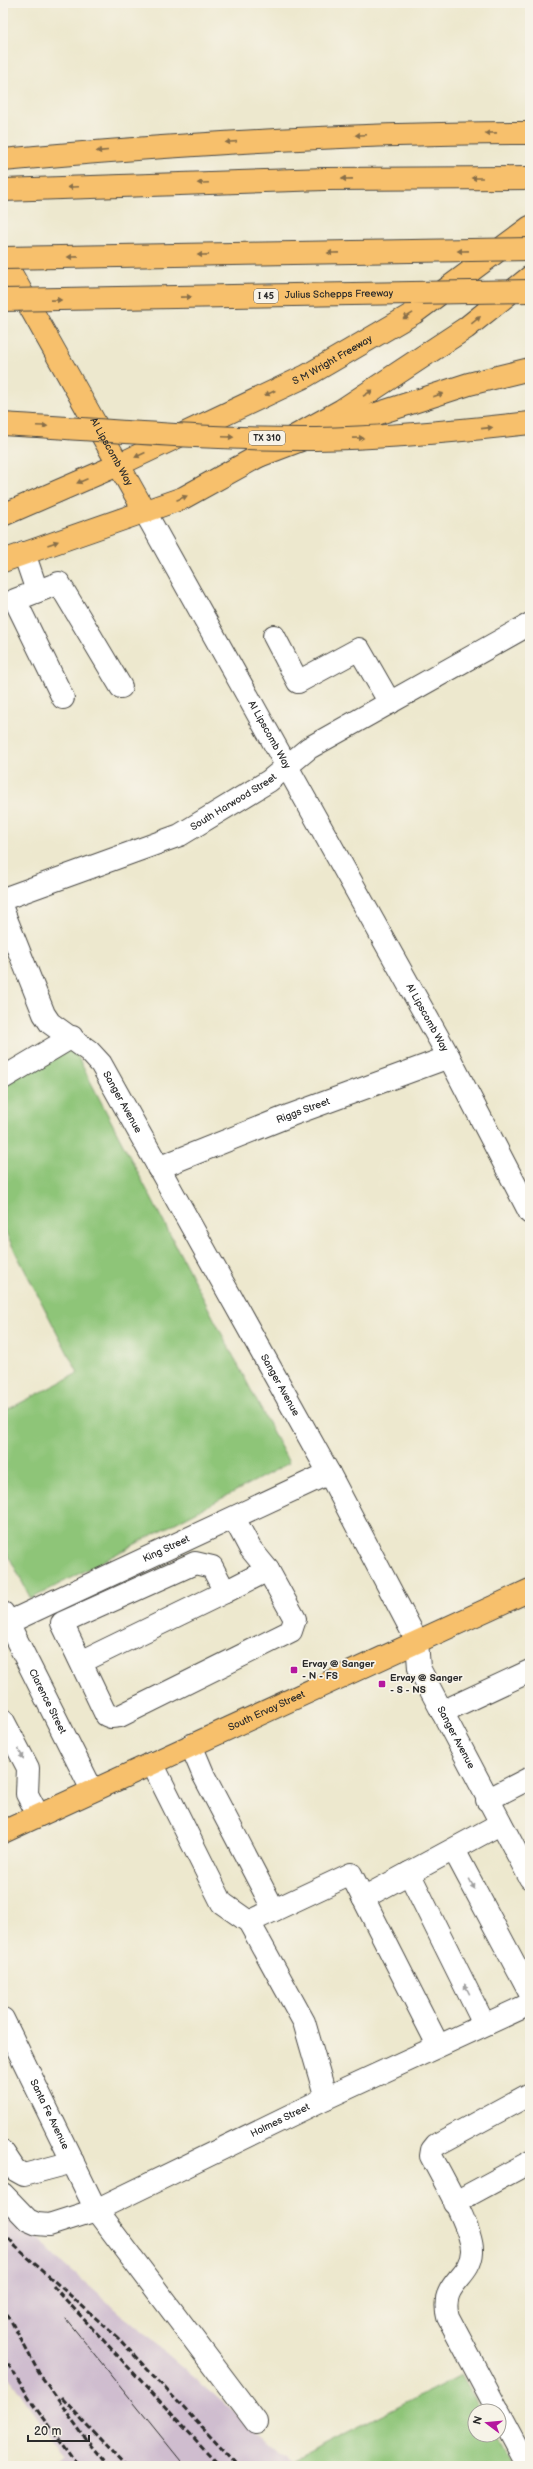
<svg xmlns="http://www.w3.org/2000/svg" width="533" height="2469" viewBox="0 0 533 2469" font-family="'Balsamiq Sans',sans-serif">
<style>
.industrial{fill:#cfbdcf}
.green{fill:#8ec578;stroke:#5c7852}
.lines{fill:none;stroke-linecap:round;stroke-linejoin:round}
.minor-casing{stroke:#484743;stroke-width:24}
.major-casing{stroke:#484743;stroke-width:24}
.highway-casing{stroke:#484743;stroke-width:24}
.minor{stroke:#fff;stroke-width:22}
.major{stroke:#f7c06c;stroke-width:22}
.highway{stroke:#f7c06c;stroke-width:22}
.tram{stroke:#2b2b2b;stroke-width:1}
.rail{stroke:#2b2b2b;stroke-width:3;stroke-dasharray:6 3;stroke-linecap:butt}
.highway-bridge-casing{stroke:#484743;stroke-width:24;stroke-linecap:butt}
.highway-bridge{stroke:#f7c06c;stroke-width:22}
.oneway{fill:#876e48}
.oneway2{fill:#a0a0a0}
.poi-dot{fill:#b5179e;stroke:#f7f3e8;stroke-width:1.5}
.labels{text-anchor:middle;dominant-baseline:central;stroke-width:3.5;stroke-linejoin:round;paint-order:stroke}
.shield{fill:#f7f3e8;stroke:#686764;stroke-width:1}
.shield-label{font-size:9px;font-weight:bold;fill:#2b2b2b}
.street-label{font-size:10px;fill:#2b2b2b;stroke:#f7f3e8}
.poi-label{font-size:10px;font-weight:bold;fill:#2b2b2b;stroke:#f7f3e8;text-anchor:start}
</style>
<rect width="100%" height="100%" fill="#f7f3e8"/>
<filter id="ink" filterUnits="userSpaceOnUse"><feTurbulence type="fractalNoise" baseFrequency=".025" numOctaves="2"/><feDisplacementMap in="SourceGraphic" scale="8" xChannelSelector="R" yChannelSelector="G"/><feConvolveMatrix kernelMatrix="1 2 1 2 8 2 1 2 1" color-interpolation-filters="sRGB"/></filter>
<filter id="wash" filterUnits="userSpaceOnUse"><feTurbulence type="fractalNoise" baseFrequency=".012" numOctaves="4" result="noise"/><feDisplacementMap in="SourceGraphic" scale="16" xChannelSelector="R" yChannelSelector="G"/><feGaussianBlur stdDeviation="0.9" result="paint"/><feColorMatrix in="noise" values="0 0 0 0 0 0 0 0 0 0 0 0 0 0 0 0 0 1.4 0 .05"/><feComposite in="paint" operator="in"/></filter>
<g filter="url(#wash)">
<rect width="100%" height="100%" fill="#ede8ce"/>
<path class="industrial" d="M3,2203L66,2266L296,2466H59L55,2462L63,2455L3,2368Z"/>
<g class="green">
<path d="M72,1046L289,1463L31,1599L3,1545V1412L78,1373L3,1228V1082Z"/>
<path d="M461,2375L482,2411H475V2435H495L513,2466H296L292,2461Z"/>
</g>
</g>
<g filter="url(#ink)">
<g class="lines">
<defs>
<g id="minor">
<path id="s1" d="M145,512L449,1057L530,1213"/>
<path d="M24,553L37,591"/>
<path d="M274,636L298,682L359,649L390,703"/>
<path d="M63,698L15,600L59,583L121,687"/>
<path id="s2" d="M3,899L180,835L269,781L309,748L530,624"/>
<path id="s3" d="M3,911L44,1014L50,1023L89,1051L101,1064L329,1473L417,1641L419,1668L530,1878"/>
<path d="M3,1078L72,1037"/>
<path id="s4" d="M158,1168L291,1115L449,1057"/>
<path d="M225,1592L268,1570"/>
<path id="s5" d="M3,1613L92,1790"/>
<path id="s6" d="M3,1625L329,1473"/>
<path d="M81,1662L225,1592L212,1567L195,1563L62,1623L106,1715L111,1717L120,1716L291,1631L295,1619L268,1570L250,1548L234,1518"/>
<path d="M442,1712L530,1671"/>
<path d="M3,1720L28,1768L27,1794L38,1815"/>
<path d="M191,1745L204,1776L274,1910"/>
<path d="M152,1763L222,1903L249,1922L304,2022L326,2098"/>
<path d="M487,1800L530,1778"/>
<path d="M454,1850L530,1993"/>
<path d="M409,1873L484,2024"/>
<path d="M363,1898L500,1824"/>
<path d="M249,1922L351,1874L438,2045"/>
<path id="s7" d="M3,2019L96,2210L256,2422"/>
<path d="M3,2152L15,2170L24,2175L73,2162"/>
<path id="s8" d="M3,2194L28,2220L37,2224L49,2225L96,2210L326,2098L530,2004"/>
<path d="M454,2203L530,2162"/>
<path d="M498,2411L448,2317C439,2282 471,2279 472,2251C473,2230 442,2177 431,2156L432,2150L436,2145L530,2094"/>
<path d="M499,2412L528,2466"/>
</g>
<g id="major">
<path id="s9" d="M3,259L145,512"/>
<path id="s10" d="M3,515L118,465L306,376L414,313L530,227"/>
<path d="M3,561L183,498L342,410L466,328L530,277"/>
<path id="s11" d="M3,1832L530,1590"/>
</g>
<g id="highway">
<path d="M3,160C178,144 354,133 530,133"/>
<path d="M3,190L325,179L530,178"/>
<path d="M259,456L330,429L469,384L530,369"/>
</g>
</defs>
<use href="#minor" class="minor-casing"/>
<use href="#major" class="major-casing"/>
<use href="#highway" class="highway-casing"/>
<use href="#minor" class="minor"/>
<use href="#major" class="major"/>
<use href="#highway" class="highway"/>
<path class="tram" d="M66,2319L185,2466"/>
<g class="rail">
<path d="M3,2231L16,2247L119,2339L238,2466"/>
<path d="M53,2286L220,2466"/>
<path d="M3,2306L39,2373L88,2442L108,2466"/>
<path d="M3,2356L32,2402L79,2466"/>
<path d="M62,2398L125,2466"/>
</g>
<defs>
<g id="highway-bridge">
<path d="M3,258L530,249"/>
<path id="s12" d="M3,300L530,291"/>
<path d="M3,424C107,430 212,440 316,439C388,438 459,431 530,423"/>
</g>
</defs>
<use href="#highway-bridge" class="highway-bridge-casing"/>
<use href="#highway-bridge" class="highway-bridge"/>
</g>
<defs><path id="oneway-solid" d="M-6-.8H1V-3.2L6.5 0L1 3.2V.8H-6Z"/></defs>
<g class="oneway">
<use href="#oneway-solid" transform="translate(491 133) rotate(179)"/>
<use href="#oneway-solid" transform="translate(361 135) rotate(178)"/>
<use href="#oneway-solid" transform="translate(231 142) rotate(176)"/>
<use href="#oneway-solid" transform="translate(102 151) rotate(175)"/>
<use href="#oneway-solid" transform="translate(477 178) rotate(-180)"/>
<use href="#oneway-solid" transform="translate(347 179) rotate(179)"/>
<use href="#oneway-solid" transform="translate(203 183) rotate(178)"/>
<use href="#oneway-solid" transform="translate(73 187) rotate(178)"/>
<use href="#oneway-solid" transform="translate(463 251) rotate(179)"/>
<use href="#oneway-solid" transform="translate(333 253) rotate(179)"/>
<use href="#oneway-solid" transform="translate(203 255) rotate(179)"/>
<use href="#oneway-solid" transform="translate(73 257) rotate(179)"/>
<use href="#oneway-solid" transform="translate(186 297) rotate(-1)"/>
<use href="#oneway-solid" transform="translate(56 300) rotate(-1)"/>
<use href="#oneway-solid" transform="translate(408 316) rotate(149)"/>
<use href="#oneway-solid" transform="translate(476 320) rotate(-39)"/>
<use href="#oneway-solid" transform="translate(270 393) rotate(155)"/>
<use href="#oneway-solid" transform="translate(368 393) rotate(-33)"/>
<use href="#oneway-solid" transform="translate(438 395) rotate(-19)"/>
<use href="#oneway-solid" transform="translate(42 426) rotate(3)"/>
<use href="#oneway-solid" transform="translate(487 428) rotate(-6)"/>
<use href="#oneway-solid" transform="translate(228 437) rotate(3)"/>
<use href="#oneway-solid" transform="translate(358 438) rotate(-1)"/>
<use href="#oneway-solid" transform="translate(140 455) rotate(155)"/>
<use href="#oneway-solid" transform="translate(82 481) rotate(157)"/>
<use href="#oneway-solid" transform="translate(182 498) rotate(-23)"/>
<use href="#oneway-solid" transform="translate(53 543) rotate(-20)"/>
</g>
<g class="oneway2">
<use href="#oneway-solid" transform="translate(21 1754) rotate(63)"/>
<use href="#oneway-solid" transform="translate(472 1884) rotate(62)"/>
<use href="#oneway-solid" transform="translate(467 1989) rotate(-117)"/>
</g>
</g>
<g class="poi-dot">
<rect x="290" y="1666" width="8" height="8" rx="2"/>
<rect x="378" y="1680" width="8" height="8" rx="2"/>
</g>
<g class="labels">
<g class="shield">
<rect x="254" y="289" width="24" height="14" rx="3"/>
<rect x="249" y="431" width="36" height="14" rx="3"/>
</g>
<g class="shield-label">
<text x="266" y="296">I 45</text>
<text x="267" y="438">TX 310</text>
</g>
<g class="street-label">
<text stroke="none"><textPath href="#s12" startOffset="336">Julius Schepps Freeway</textPath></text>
<text stroke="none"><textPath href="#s10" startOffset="364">S M Wright Freeway</textPath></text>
<text stroke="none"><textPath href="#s9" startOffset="221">Al Lipscomb Way</textPath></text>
<text stroke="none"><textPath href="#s1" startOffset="255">Al Lipscomb Way</textPath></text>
<text stroke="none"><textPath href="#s2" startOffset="251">South Harwood Street</textPath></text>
<text stroke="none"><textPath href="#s1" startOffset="579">Al Lipscomb Way</textPath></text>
<text stroke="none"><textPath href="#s3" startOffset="231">Sanger Avenue</textPath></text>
<text stroke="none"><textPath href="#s4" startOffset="156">Riggs Street</textPath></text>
<text stroke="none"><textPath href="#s3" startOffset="555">Sanger Avenue</textPath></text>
<text stroke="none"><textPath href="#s6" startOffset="180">King Street</textPath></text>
<text stroke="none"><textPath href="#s5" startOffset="99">Clarence Street</textPath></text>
<text stroke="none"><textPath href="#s11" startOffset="290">South Ervay Street</textPath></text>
<text stroke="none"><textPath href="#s3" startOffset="951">Sanger Avenue</textPath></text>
<text stroke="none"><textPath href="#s7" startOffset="106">Santa Fe Avenue</textPath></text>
<text stroke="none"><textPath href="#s8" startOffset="312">Holmes Street</textPath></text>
</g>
<g class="poi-label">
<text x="302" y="1664">Ervay @ Sanger<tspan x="302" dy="12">- N - FS</tspan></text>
<text x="390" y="1678">Ervay @ Sanger<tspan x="390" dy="12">- S - NS</tspan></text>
</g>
</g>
<rect width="533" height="2469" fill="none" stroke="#f7f3e8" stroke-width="16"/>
<g transform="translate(487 2423) rotate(286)"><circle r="19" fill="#f7f3e8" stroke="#a5a39c"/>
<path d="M0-3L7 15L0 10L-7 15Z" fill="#b5179e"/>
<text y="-6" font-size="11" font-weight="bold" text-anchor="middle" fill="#2b2b2b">N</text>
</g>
<path d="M28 2435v6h61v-6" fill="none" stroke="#2b2b2b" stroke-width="2"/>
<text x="34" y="2435" font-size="12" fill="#2b2b2b" stroke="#f7f3e8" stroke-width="3" paint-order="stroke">20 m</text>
</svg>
